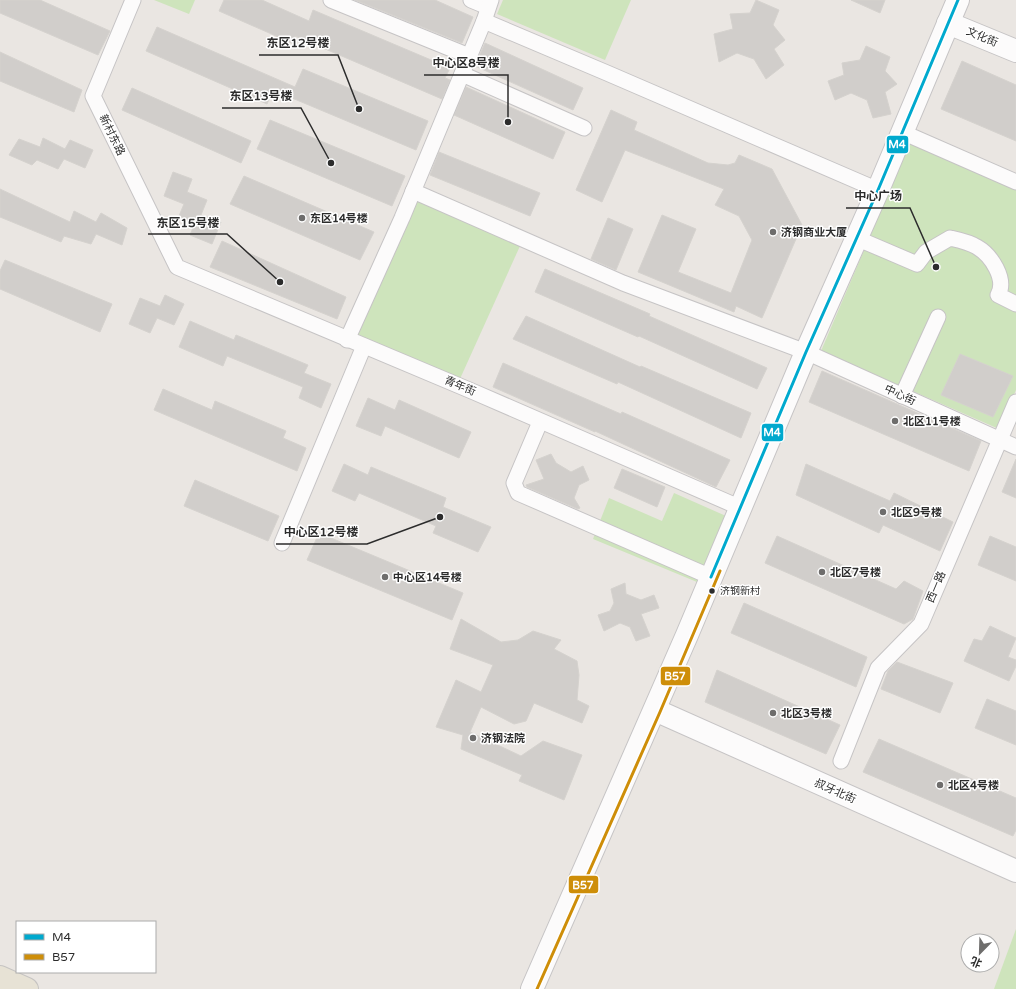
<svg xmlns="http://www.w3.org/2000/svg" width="1016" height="989" viewBox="0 0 1016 989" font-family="'Varela Round','Noto Sans SC',sans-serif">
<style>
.green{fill:#cee4bc}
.building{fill:#d1cecb;stroke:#d5d2ce}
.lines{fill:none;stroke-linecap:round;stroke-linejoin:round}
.street-casing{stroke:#c6c4c5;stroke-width:17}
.secondary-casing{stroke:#c6c4c5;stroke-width:24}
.primary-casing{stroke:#c6c4c2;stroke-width:24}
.street{stroke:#fcfbfb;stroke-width:15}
.secondary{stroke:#fcfbfb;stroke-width:22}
.primary{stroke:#e7e2d5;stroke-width:22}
.bus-1-casing{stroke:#fff;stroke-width:6}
.bus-2-casing{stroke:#fff;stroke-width:6}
.bus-1{stroke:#00a9ce;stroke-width:3}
.bus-2{stroke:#ce8e09;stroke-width:3}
.poi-dot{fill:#6e6d6c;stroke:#fff;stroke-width:1.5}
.bus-dot{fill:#2c2c2c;stroke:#fff;stroke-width:1.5}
.labels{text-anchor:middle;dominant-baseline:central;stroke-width:3;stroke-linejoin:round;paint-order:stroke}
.bus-label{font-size:10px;fill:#2c2c2c;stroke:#fff;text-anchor:start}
.street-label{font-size:11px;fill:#2c2c2c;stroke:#fff}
.poi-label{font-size:11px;font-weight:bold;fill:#2c2c2c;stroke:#fff;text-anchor:start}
.leader{fill:none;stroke:#2c2c2c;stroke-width:1.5}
.callout-dot{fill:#2c2c2c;stroke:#fff;stroke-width:1.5}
.callout-label{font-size:12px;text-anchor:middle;font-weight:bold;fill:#2c2c2c;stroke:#fff;stroke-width:3;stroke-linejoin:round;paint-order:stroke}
.line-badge{stroke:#fff;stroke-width:1.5}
.badge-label{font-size:11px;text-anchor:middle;font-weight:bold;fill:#fff}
</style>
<rect width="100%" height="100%" fill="#eae6e2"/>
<g class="green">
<path d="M154,0H195L189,14Z"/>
<path d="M503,0H631L605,60L497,14Z"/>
<path d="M912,138L1016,183V390L999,429L821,351Z"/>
<path d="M415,198L520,246L459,381L354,333Z"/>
<path d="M674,493L726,516L697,582L593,539L609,498L662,521Z"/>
<path d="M1016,929V989H994Z"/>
</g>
<g class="building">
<path d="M0,0H40L110,31L98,55L0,13Z"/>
<path d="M224,0H262L309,21L313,10L450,68L445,78L450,80L442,99L295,36L292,43L219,11Z"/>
<path d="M355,0H435L473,17L462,43Z"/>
<path d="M756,0L779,10L773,25L785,40L774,49L784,65L766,79L754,59L737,53L719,62L714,34L733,29L730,14L750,13Z"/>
<path d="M851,0H885L880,13Z"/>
<path d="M157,27L295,87L303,69L428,121L416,150L273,90L267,104L146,51Z"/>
<path d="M485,43L583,88L573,110L475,66Z"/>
<path d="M866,46L890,57L885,71L897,84L885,92L891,114L873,118L867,100L851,93L835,100L828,81L844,75L842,63L860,60Z"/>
<path d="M0,52L82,90L74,112L0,81Z"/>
<path d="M962,61L1016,85V141L941,109Z"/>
<path d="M466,87L565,132L553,159L454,115Z"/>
<path d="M132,88L251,141L241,163L122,110Z"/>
<path d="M611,110L637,122L634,130L708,163L728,165L735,163L739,155L772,169L802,225L762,318L736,306L734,312L638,272L662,215L696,229L678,272L731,293L752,240L739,216L715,205L724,189L625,150L602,202L576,190Z"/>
<path d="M270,120L405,176L392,206L257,149Z"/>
<path d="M43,138L65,149L70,140L93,150L85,168L64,159L58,169L37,160L32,165L9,155L19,139L40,147Z"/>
<path d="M439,152L540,193L530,216L430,175Z"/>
<path d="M173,172L192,179L187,192L207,200L201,215L221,222L212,244L190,235L195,223L179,216L184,204L164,196Z"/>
<path d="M244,176L374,232L360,260L230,204Z"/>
<path d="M0,189L70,222L74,211L96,222L101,213L127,228L122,245L96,234L91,244L64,236L61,242L0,217Z"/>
<path d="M608,218L633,229L616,270L591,259Z"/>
<path d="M222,241L346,297L337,319L210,267Z"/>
<path d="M5,260L112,304L100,332L0,289V271Z"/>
<path d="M545,269L650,314L649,316L767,368L757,389L639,336L638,337L535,292Z"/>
<path d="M165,295L184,304L174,325L157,318L150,333L129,324L140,298L160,306Z"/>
<path d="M526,316L640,367L641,366L751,413L741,438L618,382L617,384L513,339Z"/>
<path d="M190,321L234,340L236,335L308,365L304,373L331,384L321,408L299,398L303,387L227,356L223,366L179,347Z"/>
<path d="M960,354L1013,376L993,417L941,395Z"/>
<path d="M503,363L621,414L622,412L730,460L716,487L595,431V432L493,387Z"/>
<path d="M822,371L981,441L969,471L809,402Z"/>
<path d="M163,389L212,410L215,401L286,431L283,438L306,448L297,471L154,410Z"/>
<path d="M368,398L395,410L399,400L471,432L459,458L385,426L381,436L356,426Z"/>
<path d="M551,454L556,463L571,472L583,466L589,480L579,485L574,498L580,508L578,509L527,487L526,485L544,479L536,460Z"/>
<path d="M1016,459V498L1002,492Z"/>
<path d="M344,464L368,475L371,467L446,498L443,507L491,527L478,552L433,533L436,526L359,493L355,501L332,491Z"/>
<path d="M806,464L890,501L894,493L953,522L940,551L883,525L879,533L796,495Z"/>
<path d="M622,469L665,487L657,507L614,488Z"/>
<path d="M195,480L279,516L268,541L184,506Z"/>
<path d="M319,533L463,593L452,620L307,560Z"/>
<path d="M777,536L896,589L904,581L923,591L913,619L904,624L765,563Z"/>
<path d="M990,536L1016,547V581L978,565Z"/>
<path d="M625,583L626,594L641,600L654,595L659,608L641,614L650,636L636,641L630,627L620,623L604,631L598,615L610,611L614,603L611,589Z"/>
<path d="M744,603L867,657L856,687L731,633Z"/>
<path d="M461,619L501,642L518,640L533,631L561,640L554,649L577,661L579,675L577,700L589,706L582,723L534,703L526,721L514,724L481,707L470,732L521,756L543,741L582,755L564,800L519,781L522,775L461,749L463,735L436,727L456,680L481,692L493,665L450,649Z"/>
<path d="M990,626L1016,638L1008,657L1016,660V666L1009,681L964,661L974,639L982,641Z"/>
<path d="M897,662L953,683L940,713L881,689L888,671Z"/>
<path d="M717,670L840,725L826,754L705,702Z"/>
<path d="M987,699L1016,711V745L975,728Z"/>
<path d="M879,739L1016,798V830L1013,836L863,772Z"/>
</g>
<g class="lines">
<defs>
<g id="street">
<path d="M133,0L93,96L177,267L474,392L741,508"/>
<path d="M331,0L469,56"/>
<path d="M471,0L488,7"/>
<path d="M484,21L607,73L878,190"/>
<path d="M462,74L584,128"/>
<path d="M902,132L1016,182"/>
<path d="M413,191L623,283L806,352L1016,447"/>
<path d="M856,238L917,264L926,252L950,238C959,240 969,242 977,247C991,255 1007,279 998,295L1016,304"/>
<path d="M347,340L402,218L484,21L491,0"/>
<path d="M902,396L938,317"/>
<path d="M540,422L514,483L518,493L711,577"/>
<path d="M282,543L364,346"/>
<path d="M841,761L878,668L921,624L1016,402"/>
</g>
<g id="secondary">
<path d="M948,23L1016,51"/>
<path d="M655,710L1016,871"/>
<path d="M532,989L687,635L806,352L878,190L958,0"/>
</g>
<path id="primary" d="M0,977L27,989"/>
</defs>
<use href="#street" class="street-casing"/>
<use href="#secondary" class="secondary-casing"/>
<use href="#primary" class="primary-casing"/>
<use href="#street" class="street"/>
<use href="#secondary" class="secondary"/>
<use href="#primary" class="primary"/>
<defs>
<path id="bus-1" d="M711,577L806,352L878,190L958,0"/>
<path id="bus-2" d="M537,989L660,712L720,571"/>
</defs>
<use href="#bus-1" class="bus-1-casing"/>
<use href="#bus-2" class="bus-2-casing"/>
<use href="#bus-1" class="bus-1"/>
<use href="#bus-2" class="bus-2"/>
</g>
<g class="poi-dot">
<circle cx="302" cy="218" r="4"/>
<circle cx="773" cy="232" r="4"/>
<circle cx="895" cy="421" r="4"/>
<circle cx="883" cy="512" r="4"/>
<circle cx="822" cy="572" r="4"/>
<circle cx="385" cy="577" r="4"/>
<circle cx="773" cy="713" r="4"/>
<circle cx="473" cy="738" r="4"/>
<circle cx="940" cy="785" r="4"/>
</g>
<circle class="bus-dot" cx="712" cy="591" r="3.5"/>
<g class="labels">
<g class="bus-label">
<text x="720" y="591">济钢新村</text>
</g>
<g class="street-label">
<text transform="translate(982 37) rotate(23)">文化街</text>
<text transform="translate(112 135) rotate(64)">新村东路</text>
<text transform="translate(460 386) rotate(23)">青年街</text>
<text transform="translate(900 395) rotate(25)">中心街</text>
<text transform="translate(936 587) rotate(-67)">西一路</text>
<text transform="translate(835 791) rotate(24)">叔牙北街</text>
</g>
<g class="poi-label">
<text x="310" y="218">东区14号楼</text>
<text x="781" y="232">济钢商业大厦</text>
<text x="903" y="421">北区11号楼</text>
<text x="891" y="512">北区9号楼</text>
<text x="830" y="572">北区7号楼</text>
<text x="393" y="577">中心区14号楼</text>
<text x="781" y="713">北区3号楼</text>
<text x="481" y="738">济钢法院</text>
<text x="948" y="785">北区4号楼</text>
</g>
</g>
<path class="leader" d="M359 109L338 55H259M508 122L508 75H424M331 163L301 108H222M936 267L910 208H846M280 282L227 234H148M440 517L367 544H276"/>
<g class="callout-dot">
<circle cx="359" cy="109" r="4"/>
<circle cx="508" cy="122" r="4"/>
<circle cx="331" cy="163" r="4"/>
<circle cx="936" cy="267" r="4"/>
<circle cx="280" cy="282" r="4"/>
<circle cx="440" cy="517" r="4"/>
</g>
<g class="callout-label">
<text x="298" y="47">东区12号楼</text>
<text x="466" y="67">中心区8号楼</text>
<text x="261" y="100">东区13号楼</text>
<text x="878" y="200">中心广场</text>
<text x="188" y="227">东区15号楼</text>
<text x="321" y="536">中心区12号楼</text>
</g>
<g class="line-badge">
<rect x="886" y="135" width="23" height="19" rx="4" fill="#00a9ce"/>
<rect x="761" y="423" width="23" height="19" rx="4" fill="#00a9ce"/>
<rect x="660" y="666" width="31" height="20" rx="4" fill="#ce8e09"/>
<rect x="568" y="875" width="31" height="19" rx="4" fill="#ce8e09"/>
</g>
<g class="badge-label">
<text x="897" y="148">M4</text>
<text x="772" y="436">M4</text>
<text x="675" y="680">B57</text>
<text x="583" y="889">B57</text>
</g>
<rect x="16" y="921" width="140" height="52" fill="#ffffff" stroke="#ababab"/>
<rect x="24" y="934" width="20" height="6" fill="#00a9ce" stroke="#ababab"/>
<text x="52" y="941" font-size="12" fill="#2c2c2c">M4</text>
<rect x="24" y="954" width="20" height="6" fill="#ce8e09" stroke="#ababab"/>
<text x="52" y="961" font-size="12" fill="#2c2c2c">B57</text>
<g transform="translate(980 953) rotate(203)"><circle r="19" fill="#ffffff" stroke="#ababab"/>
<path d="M0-3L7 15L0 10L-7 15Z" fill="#6e6d6c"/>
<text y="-6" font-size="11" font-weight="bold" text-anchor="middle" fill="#2c2c2c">北</text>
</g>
</svg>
